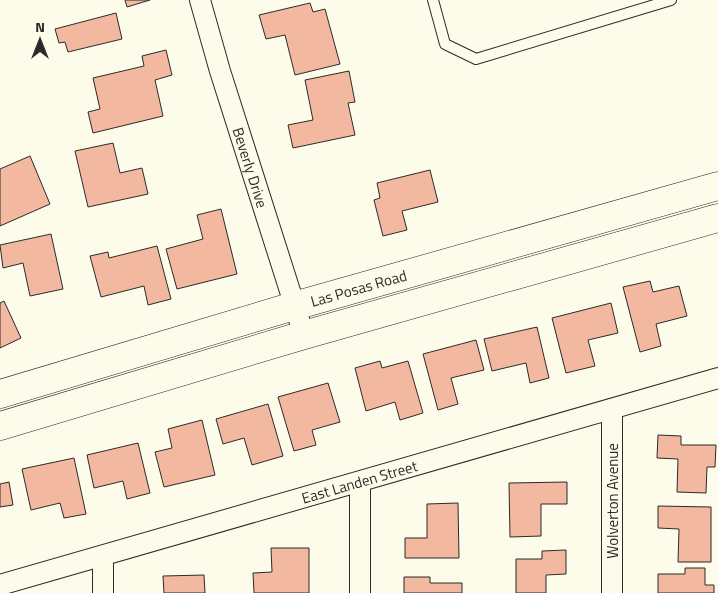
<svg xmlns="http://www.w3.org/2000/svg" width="718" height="593" viewBox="0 0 718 593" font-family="'Titillium Web',sans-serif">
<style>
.building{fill:#f2b8a0;stroke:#2b2b2b}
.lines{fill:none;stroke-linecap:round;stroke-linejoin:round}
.service-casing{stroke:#2b2b2b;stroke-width:12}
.minor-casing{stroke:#2b2b2b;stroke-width:22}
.secondary-casing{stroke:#2b2b2b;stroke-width:29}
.service{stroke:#fdfbea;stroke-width:10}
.minor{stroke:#fdfbea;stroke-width:20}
.secondary{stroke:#fdfbea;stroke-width:28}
.labels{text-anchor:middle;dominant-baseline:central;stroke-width:4;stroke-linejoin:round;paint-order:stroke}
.street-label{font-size:15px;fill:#2b2b2b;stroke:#fdfbea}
</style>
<rect width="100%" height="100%" fill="#fdfbea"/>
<g class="building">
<path d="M125,0H150L127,7Z"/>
<path d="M310,3L313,12L325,9L340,64L295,75L285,35L266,39L259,15Z"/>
<path d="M116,13L122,39L68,52L65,42L59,43L55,29Z"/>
<path d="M166,50L172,75L155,80L163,116L93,133L88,112L100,109L93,78L144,66L142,56Z"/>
<path d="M349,71L355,102L348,103L355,135L293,148L288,125L313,120L305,80Z"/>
<path d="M113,143L120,173L142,168L148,194L88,207L75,151Z"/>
<path d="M30,156L50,204L0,226V169Z"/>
<path d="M430,170L438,202L402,211L407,230L383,236L374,200L380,198L377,183Z"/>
<path d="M221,209L237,274L177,289L166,249L203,239L197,215Z"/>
<path d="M51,234L63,289L30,296L23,263L3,268L0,245Z"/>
<path d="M157,246L171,299L148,305L144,286L101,297L90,256L108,252L109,258Z"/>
<path d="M650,281L653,292L679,286L687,316L656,324L661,346L640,352L623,287Z"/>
<path d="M4,301L21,338L0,348V303Z"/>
<path d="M611,303L618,333L588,340L595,366L566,373L552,318Z"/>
<path d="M537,327L549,378L530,383L526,363L492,371L484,339Z"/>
<path d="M476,340L484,370L451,378L458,404L438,410L423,354Z"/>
<path d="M380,361L382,368L408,361L423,413L400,420L395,402L366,411L355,368Z"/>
<path d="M328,383L340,422L312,430L316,445L294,451L278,397Z"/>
<path d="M268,404L283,456L252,465L244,438L223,444L216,419Z"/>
<path d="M202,420L215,475L164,487L155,452L172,448L168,429Z"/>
<path d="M658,435L681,436V445H716L715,467H707L706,493L677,492L678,459L657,458Z"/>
<path d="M138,443L150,493L127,499L123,481L94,488L87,455Z"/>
<path d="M74,458L86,514L64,518L60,503L31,510L22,469Z"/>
<path d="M9,482L13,505L0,507V484Z"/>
<path d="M567,482V504H541V536L510,537L509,483Z"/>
<path d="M458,503L459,558H405V538H427V504Z"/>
<path d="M658,506L711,507V562H678L679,529L658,528Z"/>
<path d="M271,548H309V593H254L253,573L272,572Z"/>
<path d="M566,550V574L546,575V593H516V559H542V551Z"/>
<path d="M685,568H705V585H714V593H658V574H685Z"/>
<path d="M204,575L205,593H164L163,576Z"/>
<path d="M404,577H430V583H462V593H404Z"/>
</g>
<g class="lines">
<defs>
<path id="service" d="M433,0L445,44L476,59L671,0"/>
<g id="minor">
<path id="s1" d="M200,0L220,71L304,335"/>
<path d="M612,409V593"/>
<path id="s2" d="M0,585L718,378"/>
<path d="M103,593V556"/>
<path d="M360,593V482"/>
</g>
<g id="secondary">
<path id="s3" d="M0,394L294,306L718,186"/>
<path d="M0,426L304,335L718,218"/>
</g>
</defs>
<use href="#service" class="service-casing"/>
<use href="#minor" class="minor-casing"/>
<use href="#secondary" class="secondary-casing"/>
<use href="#service" class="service"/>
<use href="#minor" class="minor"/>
<use href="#secondary" class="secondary"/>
</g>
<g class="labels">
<g class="street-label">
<text stroke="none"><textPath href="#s1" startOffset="175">Beverly Drive</textPath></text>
<text stroke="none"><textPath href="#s3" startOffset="374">Las Posas Road</textPath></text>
<text stroke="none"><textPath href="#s2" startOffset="374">East Landen Street</textPath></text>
<text transform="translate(612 501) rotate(-90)">Wolverton Avenue</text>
</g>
</g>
<g transform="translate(40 40)" stroke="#fdfbea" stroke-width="4" paint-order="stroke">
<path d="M0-4L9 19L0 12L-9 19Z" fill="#2b2b2b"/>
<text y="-8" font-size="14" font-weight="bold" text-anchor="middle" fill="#2b2b2b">N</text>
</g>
</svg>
